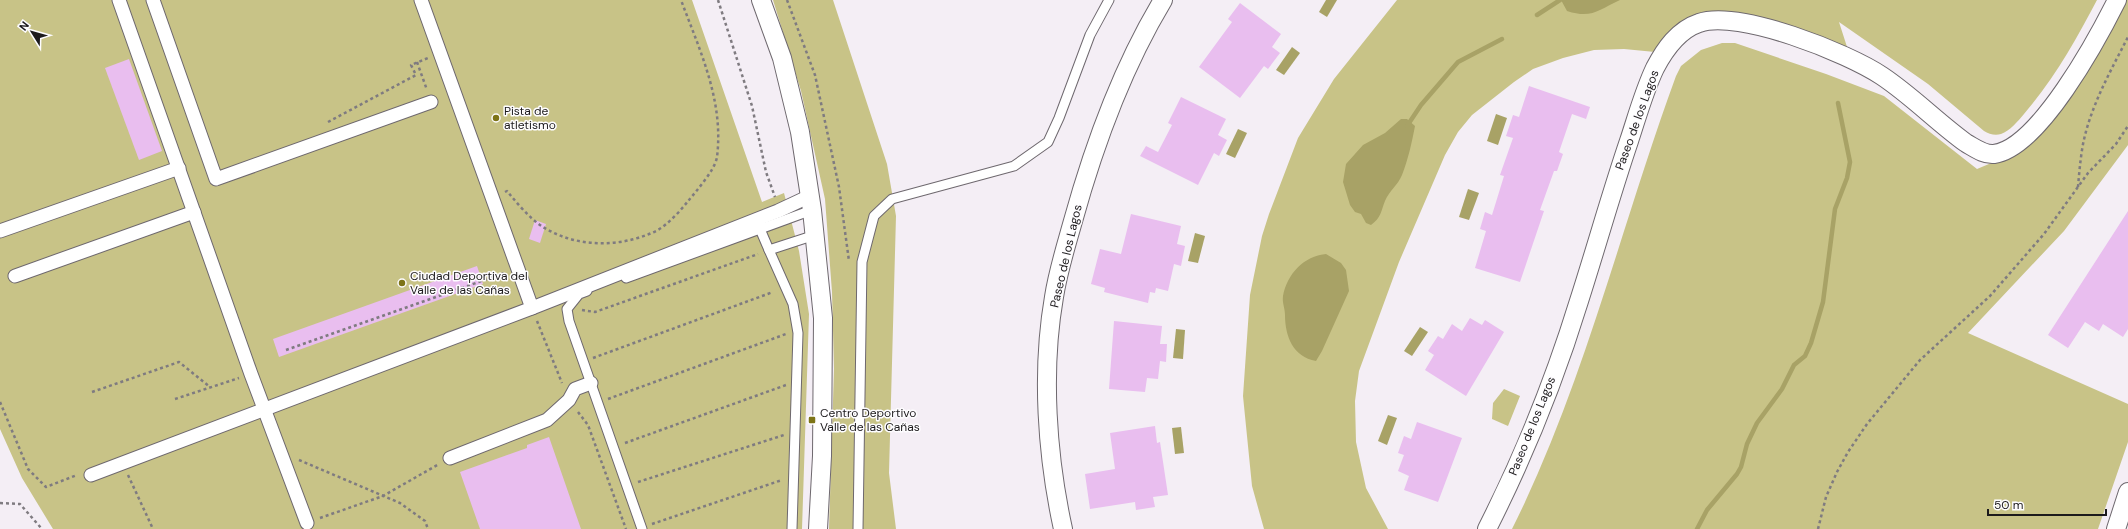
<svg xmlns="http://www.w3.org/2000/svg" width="2128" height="529" viewBox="0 0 2128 529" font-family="'DM Sans',sans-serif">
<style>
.green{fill:#c8c387}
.water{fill:#a8a266}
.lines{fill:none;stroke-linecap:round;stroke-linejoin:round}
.stream{stroke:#a8a266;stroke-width:4.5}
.building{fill:#e9beef}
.service-casing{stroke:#6e686e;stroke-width:11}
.pedestrian-casing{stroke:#6e686e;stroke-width:15}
.minor-casing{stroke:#6e686e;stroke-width:20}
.path{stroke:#7f7b80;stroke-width:2.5;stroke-dasharray:3 3;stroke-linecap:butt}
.service{stroke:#fff;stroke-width:9}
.pedestrian{stroke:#fff;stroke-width:13}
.minor{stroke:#fff;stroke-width:18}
.poi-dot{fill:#7d7417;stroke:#fefdff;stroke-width:1.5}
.labels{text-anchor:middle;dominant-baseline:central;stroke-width:3;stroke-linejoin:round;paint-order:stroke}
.poi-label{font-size:12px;fill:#1c1a1c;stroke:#fefdff;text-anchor:start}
.street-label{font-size:12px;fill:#1c1a1c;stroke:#fefdff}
</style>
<rect width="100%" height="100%" fill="#f4eef5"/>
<g class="green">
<path d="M0,0H692L762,202L784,193L799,251L809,314L802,529H53L22,478L0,429Z"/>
<path d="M773,0H833L887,164L896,216L889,473L896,529H829L834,369L832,292L825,199L801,91Z"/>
<path d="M1397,0H2097C2076,40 2054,79 2024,114C2018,121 2010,131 2001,134C1995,136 1989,134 1984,131L1928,84L1839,22L1848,50L1738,16L1655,52L1624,49L1594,50L1563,58L1533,69L1514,82L1472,115L1458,132L1445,155L1399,262L1359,371L1355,401L1356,442L1366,488L1388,529H1264L1252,486L1243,396L1250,295L1262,236L1269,214L1298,138L1334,79Z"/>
<path d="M2122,0H2128V145L2064,231L1968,333L2128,404V442L2098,529H1512C1584,385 1621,226 1676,76L1681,66L1701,50L1722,43H1735L1826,74L1884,96L1977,169L2008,156Z"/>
<path d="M1504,389L1520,396L1508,426L1492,419L1493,403Z"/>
</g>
<g class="water">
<path d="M1326,0H1337L1327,17L1319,12Z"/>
<path d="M1561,0H1620C1598,10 1592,19 1567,11Z"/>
<path d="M1292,47L1300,53L1284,75L1276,70Z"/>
<path d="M1496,114L1507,118L1498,145L1487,141Z"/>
<path d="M1401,119H1407L1415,126C1412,142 1408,160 1402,175C1398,185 1389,191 1385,201C1381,211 1381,218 1371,225L1366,223L1361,214L1355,212L1350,205L1343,182L1346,164L1363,145L1385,133Z"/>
<path d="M1238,129L1247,133L1235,158L1226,154Z"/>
<path d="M1468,189L1479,193L1469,220L1459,217Z"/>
<path d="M1195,233L1205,236L1198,263L1188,261Z"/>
<path d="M1326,254L1341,263L1346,270L1349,291L1322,351L1316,361C1293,357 1285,336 1285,315C1285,308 1282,303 1283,296C1287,274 1304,256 1326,254Z"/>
<path d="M1420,327L1428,332L1412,356L1404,351Z"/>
<path d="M1176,329L1185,330L1183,359L1173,358Z"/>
<path d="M1388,415L1397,418L1387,445L1378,441Z"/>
<path d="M1181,427L1184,453L1175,454L1172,428Z"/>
</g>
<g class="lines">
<g class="stream">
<path d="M1537,15L1560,0"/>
<path d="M1407,126L1421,105L1458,62L1502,39"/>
<path d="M1697,529L1707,510L1737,474L1741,467L1747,444L1757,423L1782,389L1794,365L1805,356L1811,343L1823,302L1835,209L1847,178L1850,162L1838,103"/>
</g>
</g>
<g class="building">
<path d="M1240,3L1281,34L1272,47L1280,53L1268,69L1264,66L1240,98L1199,67L1232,22L1228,19Z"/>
<path d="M129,59L162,151L139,160L105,68Z"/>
<path d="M1529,86L1590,107L1586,119L1572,114L1559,152L1563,154L1557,171H1554L1540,210L1544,211L1520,282L1475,268L1486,231L1480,229L1485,212L1492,215L1504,176L1500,175L1513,138L1506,136L1513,115L1519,117Z"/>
<path d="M1181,97L1226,119L1218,135L1227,140L1219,156L1214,153L1198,185L1140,156L1146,146L1158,152L1172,125L1168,123Z"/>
<path d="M2128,211V329L2123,337L2103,324L2099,331L2085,322L2068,348L2048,335Z"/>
<path d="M1131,214L1181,226L1177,244L1185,246L1181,266L1174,264L1168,291L1156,288L1155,293L1150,292L1148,303L1104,292L1105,288L1091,284L1100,249L1121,254Z"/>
<path d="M535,220L546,224L540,243L529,239Z"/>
<path d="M477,266L483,284L279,357L273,339Z"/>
<path d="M1470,318L1482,325L1485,320L1504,332L1466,396L1425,370L1434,355L1428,351L1438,336L1443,339L1452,324L1462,331Z"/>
<path d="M1114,321L1162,326L1160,344H1167L1166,362L1160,361L1158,379L1147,378L1145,392L1109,389Z"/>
<path d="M1417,422L1462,438L1438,502L1404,490L1409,476L1398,471L1404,455L1398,453L1404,436L1411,439Z"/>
<path d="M1155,426L1157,443L1160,442L1168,495L1153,497L1155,507L1136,510L1135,502L1090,509L1085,474L1115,469L1110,433Z"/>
<path d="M549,437L581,529H480L460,472L527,448V445Z"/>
</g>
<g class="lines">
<defs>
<g id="service">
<path d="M760,229L769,250"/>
<path d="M626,278L812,210"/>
<path d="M587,291L579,294L567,309L569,321L642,529"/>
<path d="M792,529L798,333L793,304L769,250L815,235"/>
<path d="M858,529L862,262L874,216L892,199L1014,166L1048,142L1059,118L1090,35L1109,0"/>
</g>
<g id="pedestrian">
<path d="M119,0L251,374L307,523"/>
<path d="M153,0L216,179L431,102"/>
<path d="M421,0L532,308"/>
<path d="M0,231L179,168"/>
<path d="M15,276L194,212"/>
<path d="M450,458L547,420L569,400L575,389L591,383"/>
<path d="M91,475L532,308L778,211L810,196"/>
</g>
<g id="minor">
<path d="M761,0L782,58L800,132L812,210L823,318L822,456L818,529"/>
<path d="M1063,529C1047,456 1041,372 1054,297C1058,271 1066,246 1073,221C1094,145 1122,68 1163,0"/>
<path d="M1487,529C1524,456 1555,379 1579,301C1596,248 1611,194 1629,141C1637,117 1644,91 1655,68C1665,49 1678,30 1699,23C1738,9 1848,53 1882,76C1912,96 1937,122 1966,143C1975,148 1984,155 1994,154C2039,148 2098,38 2117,0"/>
<path d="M2116,529L2128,492"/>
</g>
</defs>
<use href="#service" class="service-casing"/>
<use href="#pedestrian" class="pedestrian-casing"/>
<use href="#minor" class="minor-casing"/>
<g class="path">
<path d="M718,0L752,106L766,172L775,197"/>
<path d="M787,0L815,75L839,187L849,261"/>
<path d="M417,62L427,90"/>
<path d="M328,122L416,75L411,65L428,58"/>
<path d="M2078,187C2079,175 2080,163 2082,150C2088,111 2110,72 2128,37"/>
<path d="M505,192L507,191C517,203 529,218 543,227C577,248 620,248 656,231C669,224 680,211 689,200C697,190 715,170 717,157C724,101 700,51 681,0"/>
<path d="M582,310L595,312L758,254"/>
<path d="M537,321L562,383"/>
<path d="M286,350L504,273"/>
<path d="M593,358L773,292"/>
<path d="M92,392L179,362L210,387"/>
<path d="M175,399L239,378"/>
<path d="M608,399L786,334"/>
<path d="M0,402L28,469L46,487L77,475"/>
<path d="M578,412L588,425L626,529"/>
<path d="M625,443L786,385"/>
<path d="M299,460L400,503L425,521L428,529"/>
<path d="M128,475L153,529"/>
<path d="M638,482L784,435"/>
<path d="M0,503L20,504L42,529"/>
<path d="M320,518L383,496L439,464"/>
<path d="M652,524L782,480"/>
<path d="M1818,529L1826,497L1837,472L1848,452L1867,424L1920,360L1990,296L2044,234L2088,173L2116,144L2128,126"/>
</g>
<use href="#service" class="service"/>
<use href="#pedestrian" class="pedestrian"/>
<use href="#minor" class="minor"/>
</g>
<g class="poi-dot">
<circle cx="496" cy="118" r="4"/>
<circle cx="402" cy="283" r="4"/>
<rect x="808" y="416" width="8" height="8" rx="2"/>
</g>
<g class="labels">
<g class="poi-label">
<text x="504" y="111">Pista de<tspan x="504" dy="14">atletismo</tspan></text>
<text x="410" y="276">Ciudad Deportiva del<tspan x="410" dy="14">Valle de las Cañas</tspan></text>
<text x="820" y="413">Centro Deportivo<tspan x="820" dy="14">Valle de las Cañas</tspan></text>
</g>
<g class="street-label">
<text transform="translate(1637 120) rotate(-70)">Paseo de los Lagos</text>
<text transform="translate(1066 256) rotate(-77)">Paseo de los Lagos</text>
<text transform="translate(1532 426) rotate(-68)">Paseo de los Lagos</text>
</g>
</g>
<g transform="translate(32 32) rotate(307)" stroke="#fefdff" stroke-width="3" paint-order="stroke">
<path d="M0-3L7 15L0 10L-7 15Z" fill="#1c1a1c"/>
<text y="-6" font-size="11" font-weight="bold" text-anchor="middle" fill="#1c1a1c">N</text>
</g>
<path d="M1988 509v6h118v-6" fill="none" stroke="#1c1a1c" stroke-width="2"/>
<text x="1994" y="509" font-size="12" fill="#1c1a1c" stroke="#fefdff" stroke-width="3" paint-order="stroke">50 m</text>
</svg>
